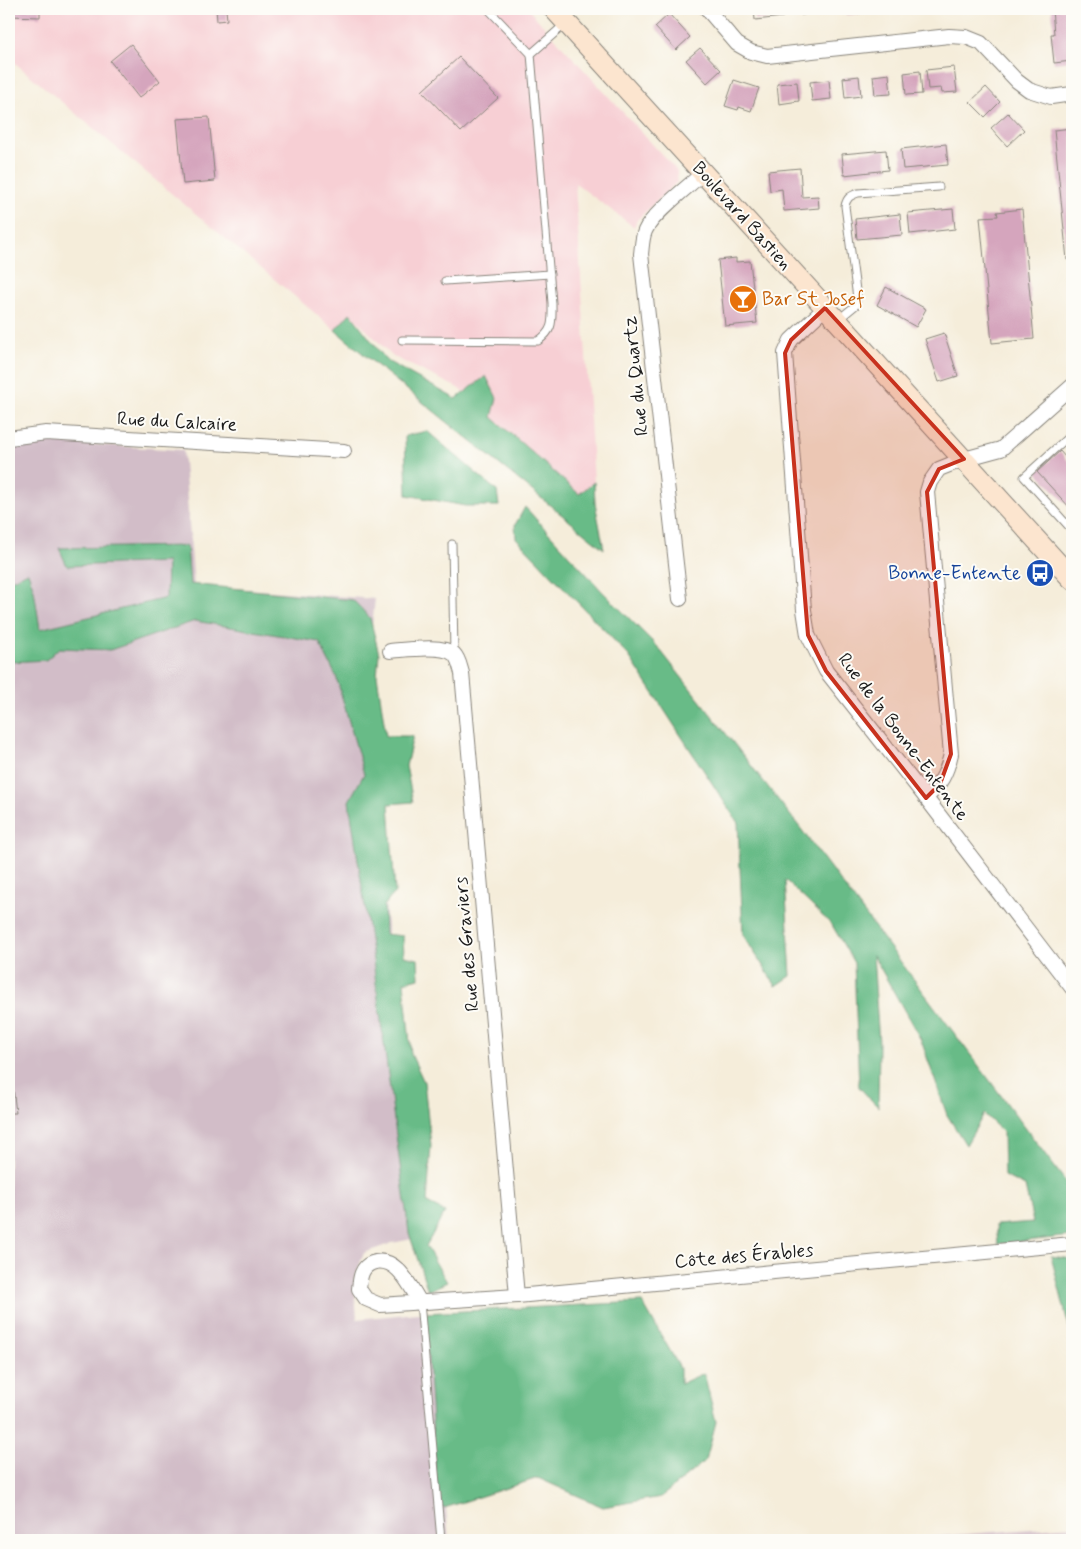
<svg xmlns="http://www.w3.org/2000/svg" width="1081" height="1549" viewBox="0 0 1081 1549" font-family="Mynerve,sans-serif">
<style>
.built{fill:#f7cfd4}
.industrial{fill:#d2bdc8}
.forest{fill:#68bb87;stroke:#426c52}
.building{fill:#d5a5bd}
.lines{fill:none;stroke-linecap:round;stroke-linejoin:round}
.service-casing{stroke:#88847b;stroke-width:9}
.minor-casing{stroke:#88847b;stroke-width:16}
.secondary-casing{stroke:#88847b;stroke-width:22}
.service{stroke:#fff;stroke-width:7}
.minor{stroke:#fff;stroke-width:14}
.secondary{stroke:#fce5cf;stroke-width:20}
.marked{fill:#c8321e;fill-opacity:0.2;stroke:#c8321e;stroke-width:4;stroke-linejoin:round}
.labels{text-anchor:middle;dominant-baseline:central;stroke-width:4;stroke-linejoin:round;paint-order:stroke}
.street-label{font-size:19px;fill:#1c1c1c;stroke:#fdfcf7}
.food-label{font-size:19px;fill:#c56008;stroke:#fdfcf7;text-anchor:start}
.transit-label{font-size:19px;fill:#164399;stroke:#fdfcf7;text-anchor:end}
</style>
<rect width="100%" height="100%" fill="#fdfcf7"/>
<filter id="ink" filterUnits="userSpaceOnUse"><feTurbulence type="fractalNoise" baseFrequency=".02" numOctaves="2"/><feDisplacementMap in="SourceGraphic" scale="10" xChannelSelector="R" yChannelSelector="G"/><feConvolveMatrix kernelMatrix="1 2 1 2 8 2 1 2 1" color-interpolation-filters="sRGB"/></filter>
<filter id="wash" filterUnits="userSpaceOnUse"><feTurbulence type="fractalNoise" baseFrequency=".0096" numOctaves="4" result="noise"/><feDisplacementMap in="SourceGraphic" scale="20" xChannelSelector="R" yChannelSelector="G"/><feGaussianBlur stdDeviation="1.12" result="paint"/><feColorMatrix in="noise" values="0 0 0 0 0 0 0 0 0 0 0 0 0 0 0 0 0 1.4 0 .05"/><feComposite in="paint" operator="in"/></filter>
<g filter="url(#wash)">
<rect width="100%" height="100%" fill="#f5edda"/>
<path class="built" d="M9,9H528L677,171V182L637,220L634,227L575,183L594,482L579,494L458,388L392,356L350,313L335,330L9,58Z"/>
<g class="industrial">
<path d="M46,442L183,450L194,585L375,599L365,690L415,1222L412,1239L392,1243L364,1253L354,1280L357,1319L428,1312L449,1540H9V446Z"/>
<path d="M1072,1526V1540H889Z"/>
</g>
<g class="forest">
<path d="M350,313L387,361L456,399L486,376L497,398L492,417L579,494L594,482L595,503L604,549L368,358L335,330Z"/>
<path d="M427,431L497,491L499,506H465L407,495L405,436Z"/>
<path d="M525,507L601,590L657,646L798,825L1072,1190V1236L998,1244L996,1225L1033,1222L1025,1186L1004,1176L1003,1132L984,1114L966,1145L947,1115L921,1040L873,955L879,1043L878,1107L859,1087L854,963L832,925L785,880L791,976L776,986L743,935L738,823L629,656L516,538L515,525Z"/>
<path d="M187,546L190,584L353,600L370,618L379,654L377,675L386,736H413L406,766L413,802L389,804L395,892L384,906L385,934L403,936L404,956L418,959L419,978L404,982L411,1054L424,1082L431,1145L427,1203L445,1212L426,1246L447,1282L428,1291L409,1233L372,953L349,801L364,774L336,676L319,642L195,621L110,650L59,648L46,660L9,662V619L11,615L9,581L28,572L34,590L40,629L166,598L167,562L67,566L59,548Z"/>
<path d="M1051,1256L1072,1259V1339Z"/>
<path d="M642,1302L680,1368V1384L704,1373L716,1422L706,1460L661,1497L603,1507L538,1478L438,1510L425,1313Z"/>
</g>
<g id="blocks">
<g class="building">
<path d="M9,9H40V17L9,16Z"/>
<path d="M216,9H226L227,20L217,21Z"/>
<path d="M754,9H782L783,17L755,20Z"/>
<path d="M800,9H828L829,12L801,15Z"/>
<path d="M845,9H874V12L846,15Z"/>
<path d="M890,9H919V11L891,14Z"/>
<path d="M1052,9H1072V61L1054,63L1051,34H1054Z"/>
<path d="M669,14L690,37L676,50L655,27Z"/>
<path d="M131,44L160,81L139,98L110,61Z"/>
<path d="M700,48L721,70L707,83L686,60Z"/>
<path d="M459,57L498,98L461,132L422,91Z"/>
<path d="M954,67L957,92L942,93L941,88L928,89L926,70Z"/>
<path d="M920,71L922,94L906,95L904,73Z"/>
<path d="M889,74L891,94L875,95L873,76Z"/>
<path d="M859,76L861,96L845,98L843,78Z"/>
<path d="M734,80L759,88L751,111L739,107L738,110L725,106Z"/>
<path d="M829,80L831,99L812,101L810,82Z"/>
<path d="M797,82L799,101L779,104L777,84Z"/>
<path d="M986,87L1000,102L985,117L970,102Z"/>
<path d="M1008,113L1024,130L1007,146L991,128Z"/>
<path d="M209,117L215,181L183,184L177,119Z"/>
<path d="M1072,128V259L1067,260L1054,130Z"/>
<path d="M946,144L948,165L903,169L901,149Z"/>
<path d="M886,150L888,170L844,175L842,154Z"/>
<path d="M800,168L802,197L818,196L819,208L784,211L782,189L770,191L768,171Z"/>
<path d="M953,209L955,229L910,234L908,213Z"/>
<path d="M1022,209L1034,339L992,343L980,217L998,216L997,212Z"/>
<path d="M900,214L902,235L857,239L855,219Z"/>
<path d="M736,258V262L750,261L757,323L725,326L718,260Z"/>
<path d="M886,287L926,309L916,327L877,305Z"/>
<path d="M944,333L958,376L939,382L925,339Z"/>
<path d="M1060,451L1072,465V510L1037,472Z"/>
<path d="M10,1061L16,1113H9V1062Z"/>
</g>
</g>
</g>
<g filter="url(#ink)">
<use href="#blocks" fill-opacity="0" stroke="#88847b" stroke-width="1"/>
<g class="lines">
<defs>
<g id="service">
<path d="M488,9L531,54L564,25"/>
<path d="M445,281L550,274"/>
<path d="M839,319L856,305L857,298L845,206C847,197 850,196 858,193L939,187"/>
<path d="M402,340L538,341C554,330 552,321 552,303L531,54"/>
<path d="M1072,434L1067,438L1072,444"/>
<path d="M1067,438L1024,477L1072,530"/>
<path d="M452,544L454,653"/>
<path d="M420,1302L441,1540"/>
</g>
<g id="minor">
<path d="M707,9L737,44L751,52L767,56L949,36L966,37L981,43L1017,81L1029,90L1051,97L1072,94"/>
<path d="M825,308L791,340L785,353L804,610L808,635L826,671L926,798L1072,988"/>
<path d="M9,438L46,433L344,451"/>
<path d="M680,599L641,254C642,247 642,238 645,231C652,214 689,186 703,173"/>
<path d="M390,651C406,650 442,644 454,654C459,659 460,667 462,673L517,1296"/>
<path d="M926,798C941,783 946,775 951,754L927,492L930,482L939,469L964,459L1001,449L1072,386"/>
<path d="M420,1302C410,1286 396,1254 372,1263C361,1267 360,1278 359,1289L366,1299L380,1305L517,1296L1072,1244"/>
</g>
<path id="secondary" d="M554,9L1072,579"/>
</defs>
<use href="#service" class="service-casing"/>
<use href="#minor" class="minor-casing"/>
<use href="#secondary" class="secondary-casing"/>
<use href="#service" class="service"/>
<use href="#minor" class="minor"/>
<use href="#secondary" class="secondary"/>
</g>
</g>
<path class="marked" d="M825,308L964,459L939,469L927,492L951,754L940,784L926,798L826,671L808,635L785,353L791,340Z"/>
<defs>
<symbol id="bar-disc" viewBox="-11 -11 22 22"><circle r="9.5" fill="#e8710a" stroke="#fdfcf7"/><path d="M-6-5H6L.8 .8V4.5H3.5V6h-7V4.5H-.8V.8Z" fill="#fff"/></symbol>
<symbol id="bus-disc" viewBox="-11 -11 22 22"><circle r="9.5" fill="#1a4fb4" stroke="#fdfcf7"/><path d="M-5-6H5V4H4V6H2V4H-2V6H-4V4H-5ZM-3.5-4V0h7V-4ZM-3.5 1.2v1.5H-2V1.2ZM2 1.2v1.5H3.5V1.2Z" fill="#fff"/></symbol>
</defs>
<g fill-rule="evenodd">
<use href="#bar-disc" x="727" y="283" width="32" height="32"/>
<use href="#bus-disc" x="1024" y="557" width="32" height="32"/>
</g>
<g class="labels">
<g class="street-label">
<text transform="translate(742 216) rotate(48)">Boulevard Bastien</text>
<text transform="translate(636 376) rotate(-96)">Rue du Quartz</text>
<text transform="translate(177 422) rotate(3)">Rue du Calcaire</text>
<text transform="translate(903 737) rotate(53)">Rue de la Bonne-Entente</text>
<text transform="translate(467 944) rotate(-95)">Rue des Graviers</text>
<text transform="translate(744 1256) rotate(-5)">Côte des Érables</text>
</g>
<g class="food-label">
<text x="762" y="299">Bar St Josef</text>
</g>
<g class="transit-label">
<text x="1021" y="573">Bonne-Entente</text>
</g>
</g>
<rect width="1081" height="1549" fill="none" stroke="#fdfcf7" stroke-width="30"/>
</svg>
